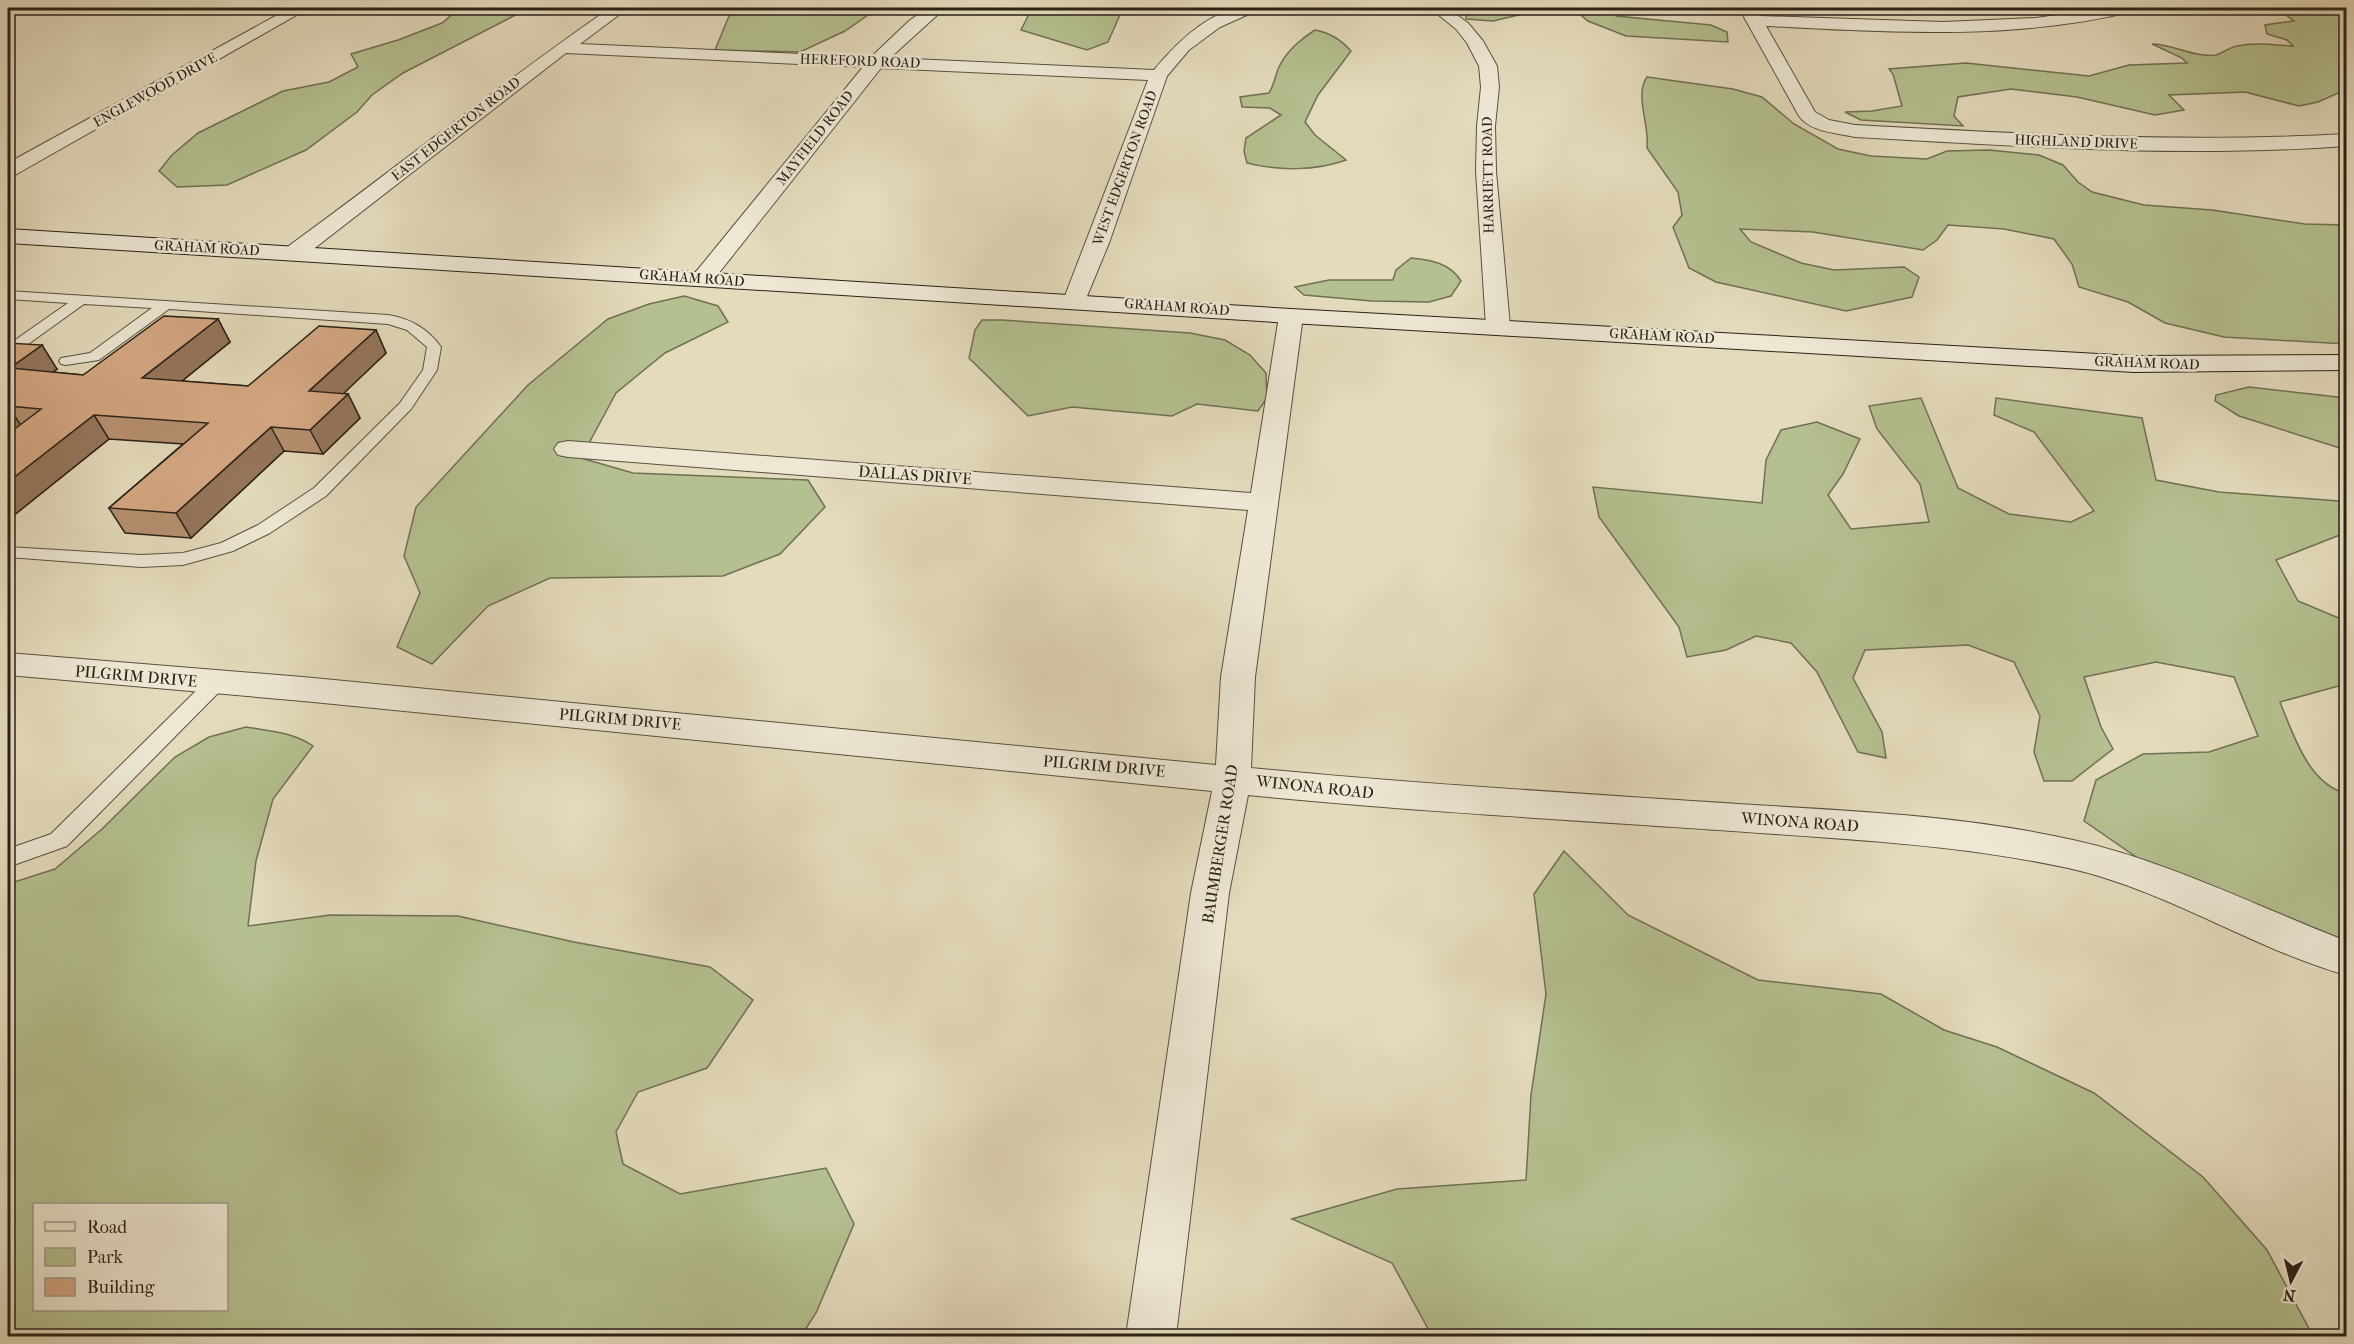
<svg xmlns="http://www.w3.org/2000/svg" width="2354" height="1344" viewBox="0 0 2354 1344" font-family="'IM FELL French Canon',serif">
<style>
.green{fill:#b5c090;stroke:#707054;stroke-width:1.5;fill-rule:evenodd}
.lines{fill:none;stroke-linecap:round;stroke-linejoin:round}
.lane-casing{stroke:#585041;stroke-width:2}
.street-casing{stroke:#585041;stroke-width:2}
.secondary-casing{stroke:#2a2118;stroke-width:2}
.lane{fill:#ede8d4;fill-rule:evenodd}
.street{fill:#ede8d4;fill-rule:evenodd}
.secondary{fill:#ede8d4;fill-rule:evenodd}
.wall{fill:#b79071;stroke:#2a2118;stroke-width:1.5}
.shaded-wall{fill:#95765c;stroke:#2a2118;stroke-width:1.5}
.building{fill:#d5a883;stroke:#2a2118;stroke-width:1.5}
.labels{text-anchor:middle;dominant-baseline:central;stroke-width:5;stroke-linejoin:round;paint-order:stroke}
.far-street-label{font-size:14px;fill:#2a2118;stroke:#ede8d4}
.street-label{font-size:16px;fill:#2a2118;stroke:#ede8d4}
</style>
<rect width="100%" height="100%" fill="#e4dbbd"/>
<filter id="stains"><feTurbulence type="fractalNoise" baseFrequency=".00333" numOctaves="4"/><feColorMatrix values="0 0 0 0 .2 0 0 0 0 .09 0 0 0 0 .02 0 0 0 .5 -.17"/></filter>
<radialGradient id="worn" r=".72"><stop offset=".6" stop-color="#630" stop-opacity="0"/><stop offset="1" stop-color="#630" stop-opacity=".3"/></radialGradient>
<g class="green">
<path d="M460,8H529L403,73L372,95L357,112L306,150L227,185L177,187L159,171L172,155L198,133L283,91L329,82L358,67L351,54L398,40L442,23Z"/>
<path d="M744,8H857L868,15L845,31L800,52L715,50L729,16Z"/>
<path d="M1037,8H1123L1108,42L1087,50L1021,30L1030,12Z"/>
<path d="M1467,8H1615L1616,16L1711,25L1727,32L1728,42L1626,36L1588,21L1577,12L1544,9L1493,21L1466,19Z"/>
<path d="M2269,8L2346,11L2345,90L2318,102L2299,106L2245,92L2169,95L2184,110L2155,115L2077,97L2011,89L1958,97L1954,116L1963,126L1861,120L1845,112L1872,111L1902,106L1893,74L1889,69L1966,63L2089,76L2129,65L2187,63L2182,58L2152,44C2173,44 2195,58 2216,55C2223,53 2230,47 2237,46C2256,42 2275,45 2293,46L2287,40L2267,34L2265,25L2294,21L2283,13Z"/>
<path d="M1315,30C1331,33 1341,40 1351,51L1318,95L1305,122L1315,135L1346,160C1316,171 1278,171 1247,163L1244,151L1246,138L1281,115L1270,108L1242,107L1240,97L1269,93C1275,84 1275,74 1280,65C1287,51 1302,38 1315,30Z"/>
<path d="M1647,77L1733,89L1762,97L1794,124L1838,149L1871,156L1927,159L1947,151L1989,150L2039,155L2063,165L2078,182L2092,192L2144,205L2212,210L2305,224L2346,225V344L2224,337L2165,323L2128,302L2079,287L2072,264L2054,239L2004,229L1948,225L1937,240L1923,250L1813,232L1740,229L1751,242L1801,263L1834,270L1904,267L1919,277L1912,297L1846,311L1716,282L1689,268L1673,227L1682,215L1678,192L1647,148C1650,125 1634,95 1647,77Z"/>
<path d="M1411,258C1431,260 1450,263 1461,281L1451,296L1429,302L1372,301L1304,295L1295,287L1329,280H1393L1396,270Z"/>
<path d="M684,296L718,306L728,322L665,353L616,393L581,458L633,473L808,480L825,507L780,554L723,576L550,578L488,606L432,664L397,647L420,593L404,556L416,507L528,385L608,319L649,304Z"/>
<path d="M982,320H1002L1190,333L1225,340L1250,355L1266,373L1267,398L1258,411L1197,404L1172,416L1072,407L1028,416L969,358L975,330Z"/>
<path d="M2249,387L2346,398V450L2239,416L2215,401L2216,395Z"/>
<path d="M1921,398L1958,488L2009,514L2071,522L2094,511L2034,432L1994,415L1996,398L2142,418L2156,480L2219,492L2339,501L2340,535L2276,560L2298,601L2346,621V684L2280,702C2293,734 2309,785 2346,793V940L2307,930L2148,865L2084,821L2096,780L2143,754L2209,752L2258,736L2234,677L2156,662L2084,677L2101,727L2113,749L2072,781H2044L2034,752L2040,716L2014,662L1968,645L1865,650L1853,678L1882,732L1886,758L1858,752L1817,672L1791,643L1756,636L1726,650L1687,657L1679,627L1599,517L1593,487L1762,503L1766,460L1781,430L1817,422L1860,439L1843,474L1828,495L1851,529L1929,522L1920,484L1877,429L1869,406Z"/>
<path d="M246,727C270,731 293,732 313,746L273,799L256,861L248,926L330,915L458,916L574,942L710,967L753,1000L707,1068L638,1092L616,1132L623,1164L680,1194L826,1168L854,1224L816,1313L801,1336H8V884L55,869L102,829L175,757L209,737ZM34,1204H226V1310H34Z"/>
<path d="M1564,851L1628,915L1758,980L1881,994L1944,1030L1997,1047L2094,1093L2203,1177L2267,1250L2313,1336H1432L1392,1263L1292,1219L1397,1189L1526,1180L1531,1095L1546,994L1534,894Z"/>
</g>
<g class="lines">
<defs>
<g id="lane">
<path d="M8,291L388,315C411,319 427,328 441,347L437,370L411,409L326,496L270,533L233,551L183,565L141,567L8,557V547L141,555L183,553L221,543L258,525L314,488L400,403L423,370L427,347L407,330L388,324L169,309L99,360L66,365L61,364L59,361L61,358L90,353L152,308L84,304L20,350L32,358L30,361C17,364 8,360 8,345L68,303L8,299Z"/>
<path d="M216,676L223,678L226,683L223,688L67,846L8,867V849L51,834L209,678Z"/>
</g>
<g id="street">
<path d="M290,8H309L15,175L8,177V163Z"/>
<path d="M610,8H628L580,44L871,57L909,21L927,8H945L890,58L1154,70C1179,40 1216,3 1258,8L1256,11L1220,27L1189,50L1167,76L1109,243L1083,306L1075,308L1067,306L1063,301L1148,80L881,68L711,283L703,285L695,283L692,278L695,273L863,67L566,53L302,258L294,260L286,258L283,253L286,248C395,169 500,84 610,8Z"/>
<path d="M1430,8H1447L1468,23L1483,41L1497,66L1499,87L1495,126L1496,171L1510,326L1507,331L1498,333L1489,331L1486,326L1476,171L1477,126L1481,87L1479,66L1467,43L1456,29Z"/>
<path d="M1739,8H1755L1760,16L1943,22L2036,18L2106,8H2136L2134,11C2013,41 1888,32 1766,26L1815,112L1829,120L1855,125C2019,134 2182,143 2346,134V146C2183,158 2018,146 1855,137C1837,133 1810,132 1799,116Z"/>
<path d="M1291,309L1299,311L1303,316L1255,677L1251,768C1413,784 1576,793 1738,804C1850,811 1963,815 2073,840C2168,861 2256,906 2346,941V975C2251,948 2167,890 2068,868C1957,844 1844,839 1732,831C1570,820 1409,811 1248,795L1229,893L1176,1336H1126L1191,893L1212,791L303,701L8,675V653L303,677L1216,765L1221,677L1248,510L568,457L558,455L554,449L558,443L568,441L1251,493L1279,316L1283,311Z"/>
</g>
<path id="secondary" d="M8,229L1291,309L2134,356L2346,355V370L2134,372L1291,323L8,243Z"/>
</defs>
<use href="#lane" class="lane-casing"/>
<use href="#street" class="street-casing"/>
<use href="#secondary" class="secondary-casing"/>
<use href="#lane" class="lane"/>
<use href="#street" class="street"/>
<use href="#secondary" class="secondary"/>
</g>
<path class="wall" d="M218,319L230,342L182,381L248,386L376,330L386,353L343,393L348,394L360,418L323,454L284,451L191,538L125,533L109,508L183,444L109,439L8,520V343L57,369L52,372L83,375Z"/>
<g class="shaded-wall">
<path d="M218,319L230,342L156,402L142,378Z"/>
<path d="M376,330L386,353L321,415L309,391Z"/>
<path d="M42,345L57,369L25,392L10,368Z"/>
<path d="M348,394L360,418L323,454L310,430Z"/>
<path d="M8,406L24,430L8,442Z"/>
<path d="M94,415L109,439L8,520V482Z"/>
<path d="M271,427L284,451L191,538L176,513Z"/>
</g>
<path class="building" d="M164,316L218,319L142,378L248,386L319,326L376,330L309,391L348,394L310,430L271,427L176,513L109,508L208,423L94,415L8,482V434L41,409L8,406V343L42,345L10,368L83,375Z"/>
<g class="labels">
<g class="far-street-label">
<text transform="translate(860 61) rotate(2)">HEREFORD ROAD</text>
<text transform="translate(155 90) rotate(-29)">ENGLEWOOD DRIVE</text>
<text transform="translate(456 129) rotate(-38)">EAST EDGERTON ROAD</text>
<text transform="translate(815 138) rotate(-52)">MAYFIELD ROAD</text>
<text transform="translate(2076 142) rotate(2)">HIGHLAND DRIVE</text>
<text transform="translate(1125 168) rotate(-70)">WEST EDGERTON ROAD</text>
<text transform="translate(1488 175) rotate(-91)">HARRIETT ROAD</text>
<text transform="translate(207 248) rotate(3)">GRAHAM ROAD</text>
<text transform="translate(692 278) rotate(4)">GRAHAM ROAD</text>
<text transform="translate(1177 307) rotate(4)">GRAHAM ROAD</text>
<text transform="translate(1662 336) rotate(3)">GRAHAM ROAD</text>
<text transform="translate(2147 363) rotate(2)">GRAHAM ROAD</text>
</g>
<g class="street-label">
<text transform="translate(915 475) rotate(4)">DALLAS DRIVE</text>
<text transform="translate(136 676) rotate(5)">PILGRIM DRIVE</text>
<text transform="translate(620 719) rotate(5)">PILGRIM DRIVE</text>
<text transform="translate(1104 766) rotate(5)">PILGRIM DRIVE</text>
<text transform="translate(1315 787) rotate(6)">WINONA ROAD</text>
<text transform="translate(1800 822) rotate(4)">WINONA ROAD</text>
<text transform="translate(1220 844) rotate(-81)">BAUMBERGER ROAD</text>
</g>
</g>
<rect width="2354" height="1344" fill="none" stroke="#e4dbbd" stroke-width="30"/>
<rect x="9" y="9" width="2336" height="1326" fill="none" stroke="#2a2118" stroke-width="3"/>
<rect x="15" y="15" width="2324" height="1314" fill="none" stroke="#2a2118" stroke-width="1.5"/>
<rect x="33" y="1203" width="195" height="108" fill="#ede8d4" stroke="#9f9889" stroke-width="1.5"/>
<rect x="45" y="1222" width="30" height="9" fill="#ede8d4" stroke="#9f9889" stroke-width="1.5"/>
<text x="87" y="1233" font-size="18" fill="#2a2118">Road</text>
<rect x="45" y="1248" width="30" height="18" fill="#b5c090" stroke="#9f9889" stroke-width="1.5"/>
<text x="87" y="1263" font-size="18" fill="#2a2118">Park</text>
<rect x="45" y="1278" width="30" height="18" fill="#d5a883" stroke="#9f9889" stroke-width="1.5"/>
<text x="87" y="1293" font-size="18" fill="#2a2118">Building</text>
<g transform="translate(2291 1281) rotate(187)" stroke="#ede8d4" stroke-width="4.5" paint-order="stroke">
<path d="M0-4.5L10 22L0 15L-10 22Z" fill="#2a2118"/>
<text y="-9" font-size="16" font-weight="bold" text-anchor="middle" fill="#2a2118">N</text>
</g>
<rect width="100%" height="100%" filter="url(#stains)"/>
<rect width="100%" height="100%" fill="url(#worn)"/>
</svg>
